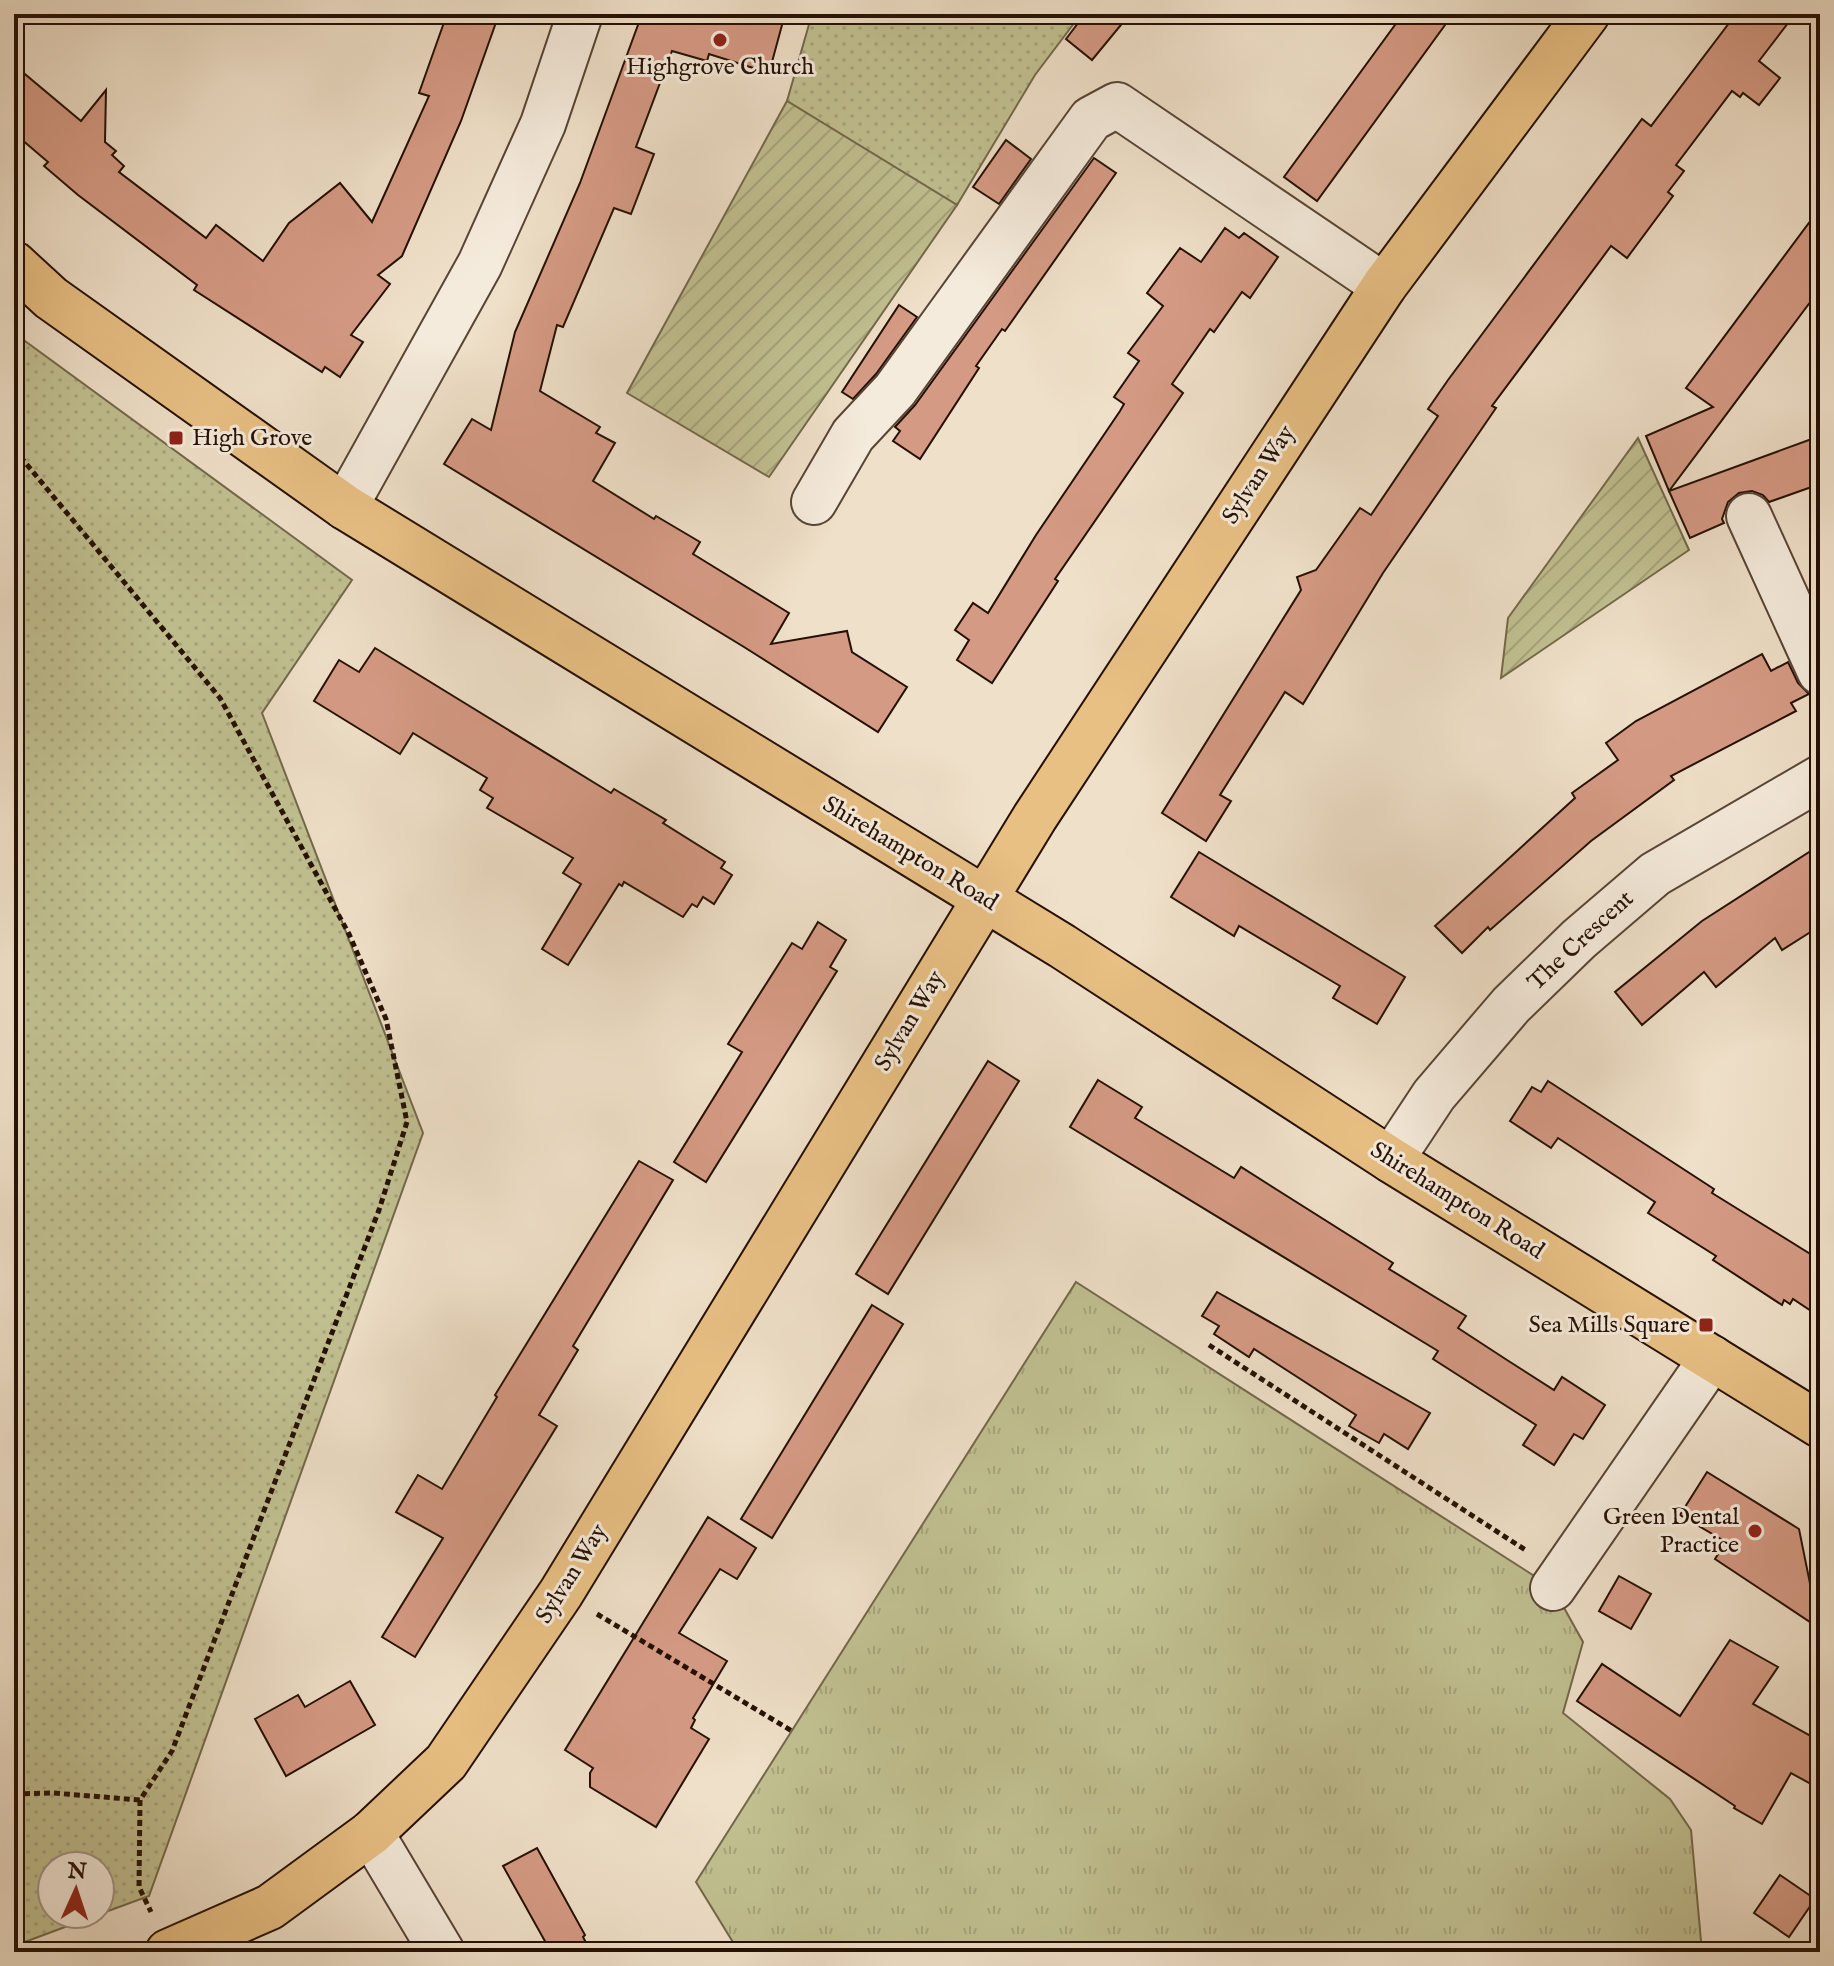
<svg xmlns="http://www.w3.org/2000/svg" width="1834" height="1966" viewBox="0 0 1834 1966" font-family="'IM FELL English',serif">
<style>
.grass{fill:url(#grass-dots);stroke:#73684a;stroke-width:2}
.park{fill:url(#park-tufts);stroke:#73684a;stroke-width:2}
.garden{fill:url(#garden-furrows);stroke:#73684a;stroke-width:2}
.building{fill:#d59a84;stroke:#251004;stroke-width:2}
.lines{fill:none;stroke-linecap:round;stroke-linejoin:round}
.minor-casing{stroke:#584435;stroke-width:48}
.major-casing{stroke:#251004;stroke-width:48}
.path{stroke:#251004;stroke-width:5;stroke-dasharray:6 4;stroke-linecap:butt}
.minor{stroke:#f5ebdc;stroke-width:44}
.major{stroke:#e8c084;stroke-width:44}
.poi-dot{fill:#8f2418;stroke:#f5ebdc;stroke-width:3}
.labels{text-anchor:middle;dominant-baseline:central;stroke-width:6;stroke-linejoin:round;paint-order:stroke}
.poi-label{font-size:24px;fill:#251004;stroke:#f5ebdc;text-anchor:end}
.street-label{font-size:24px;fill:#251004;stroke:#f5ebdc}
</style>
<defs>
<pattern id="grass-dots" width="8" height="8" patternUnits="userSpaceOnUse" patternTransform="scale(2)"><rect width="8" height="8" fill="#c1c091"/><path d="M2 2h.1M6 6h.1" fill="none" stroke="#a6a47b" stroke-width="1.8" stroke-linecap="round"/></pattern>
<pattern id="park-tufts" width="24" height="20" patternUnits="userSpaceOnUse" patternTransform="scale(2)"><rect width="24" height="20" fill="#c1c091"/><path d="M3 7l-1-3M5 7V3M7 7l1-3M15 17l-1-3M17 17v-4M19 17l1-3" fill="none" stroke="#a6a47b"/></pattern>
<pattern id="garden-furrows" width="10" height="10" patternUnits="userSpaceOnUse" patternTransform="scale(2)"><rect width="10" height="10" fill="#c1c091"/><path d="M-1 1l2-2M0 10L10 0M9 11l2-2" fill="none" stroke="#a6a47b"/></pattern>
</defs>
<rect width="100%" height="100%" fill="#efe0c9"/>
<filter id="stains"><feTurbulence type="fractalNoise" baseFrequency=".0025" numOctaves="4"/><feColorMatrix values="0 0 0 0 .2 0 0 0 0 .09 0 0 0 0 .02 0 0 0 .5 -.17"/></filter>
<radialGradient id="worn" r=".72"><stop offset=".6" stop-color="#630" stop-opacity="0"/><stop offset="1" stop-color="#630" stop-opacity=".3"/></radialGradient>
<g class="grass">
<path d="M812,14H1081L1035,75L957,205L787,101Z"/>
<path d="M14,333L352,580L262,713L423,1133L149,1896L100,1914V1866H52V1914H100L14,1946Z"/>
</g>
<path class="park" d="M1076,1282L1553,1588L1583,1642L1563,1713L1670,1799L1691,1830L1702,1952H739L696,1882Z"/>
<g class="garden">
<path d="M787,101L957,205L769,477L627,393Z"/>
<path d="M1638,438L1689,550L1501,678L1508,618Z"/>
</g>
<g class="building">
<path d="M447,14H499L461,121L402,256L378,275L390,284L351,335L363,342L340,377L325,367L322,372L194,290L197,285L78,195L44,166L48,162L14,133V65L81,121L106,90L105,142L116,151L112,155L124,166L119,172L206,238L216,225L263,261L289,223L340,183L372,222L429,96L419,93Z"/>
<path d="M642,14H785L769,73L709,54L707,61L672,51L636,147L654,154L631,214L614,208L563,327L557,325L540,391L600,427L596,433L615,443L593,481L654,519L656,516L700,542L693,554L789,613L771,644L847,631L852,652L907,687L878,732L744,647L444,464L472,419L491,430L515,332L580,183Z"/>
<path d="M1085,14H1130L1092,60L1066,39Z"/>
<path d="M1403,14H1453L1317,201L1284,177Z"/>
<path d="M1736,14H1795L1759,61L1780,78L1759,105L1743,93L1740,97L1732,91L1676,165L1684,171L1668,192L1673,196L1627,258L1611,246L1492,406L1496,408L1383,573L1303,704L1285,692L1220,795L1231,801L1206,841L1162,813L1301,590L1297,577L1316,570L1360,508L1371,515L1438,416L1428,409L1448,380L1642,119L1651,126Z"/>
<path d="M1006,140L1031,159L999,204L973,187Z"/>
<path d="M1094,158L1116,173L1005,331L1002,329L976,366L979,368L920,459L893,441L900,431L895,427L915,405Z"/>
<path d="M1820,208V289L1669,491L1646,436L1713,407L1686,388Z"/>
<path d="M1225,228L1239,238L1244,233L1278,257L1250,298L1242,292L1214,332L1210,329L1172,384L1183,393L1055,579L1058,581L992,683L957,660L969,640L955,630L973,603L988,613L1036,535L1120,411L1124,404L1114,397L1139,361L1128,353L1163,306L1147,293L1180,248L1201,262Z"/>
<path d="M899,305L917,317L876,374L853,399L842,392Z"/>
<path d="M1820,436V484L1769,502L1763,495L1752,491L1739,493L1728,502L1722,519L1724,523L1690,538L1669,491Z"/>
<path d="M375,648L611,793L614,789L666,820L663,823L725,862L721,868L732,875L714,904L703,897L697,907L692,904L683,917L624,882L622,886L619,884L568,965L542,949L581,884L563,873L573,858L487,808L493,798L480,790L487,778L413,733L400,754L314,701L339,660L359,672Z"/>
<path d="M1762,654L1771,671L1788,662L1798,683L1809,694L1791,703L1796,711L1671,776L1674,780L1591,841L1490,930L1488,927L1462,953L1435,926L1575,798L1572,793L1618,760L1606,743L1636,721Z"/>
<path d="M1820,845V926L1782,950L1775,938L1716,987L1704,972L1642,1025L1615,992L1702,921Z"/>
<path d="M1199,852L1405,977L1377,1024L1333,998L1340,986L1239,926L1234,936L1171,897Z"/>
<path d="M818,922L846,940L830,967L837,971L706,1182L674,1162L742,1052L728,1044L792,943L802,949Z"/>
<path d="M988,1061L1019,1081L888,1294L856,1274Z"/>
<path d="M1098,1080L1142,1107L1135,1118L1234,1178L1241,1167L1393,1263L1389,1269L1466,1316L1458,1328L1507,1360L1554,1390L1562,1377L1605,1405L1583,1439L1574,1434L1554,1465L1523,1445L1536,1425L1433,1359L1438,1351L1070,1127Z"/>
<path d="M1548,1081L1714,1189L1712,1193L1820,1260V1317L1793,1299L1790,1304L1784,1300L1782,1305L1713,1260L1716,1256L1648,1213L1655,1202L1558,1138L1551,1148L1510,1121L1532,1087L1541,1092Z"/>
<path d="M639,1161L673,1180L573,1346L578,1350L539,1415L557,1426L415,1657L382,1637L443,1538L396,1512L418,1475L442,1489L497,1397L495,1395Z"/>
<path d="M1217,1292L1430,1413L1408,1449L1384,1434L1379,1443L1349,1426L1356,1415L1254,1349L1249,1357L1214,1334L1219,1326L1202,1316Z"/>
<path d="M872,1305L903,1324L772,1538L741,1519Z"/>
<path d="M1707,1472L1799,1529L1819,1628L1715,1559L1726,1542L1680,1515Z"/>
<path d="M708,1517L756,1548L737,1579L720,1569L679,1633L727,1661L693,1718L695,1720L691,1728L709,1739L656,1827L590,1787V1773L593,1768L565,1750Z"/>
<path d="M1619,1576L1651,1594L1631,1629L1599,1611Z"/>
<path d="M1730,1640L1778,1667L1753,1704L1820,1741V1789L1791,1773L1762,1824L1734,1808L1735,1806L1577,1701L1602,1664L1680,1716Z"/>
<path d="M350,1681L375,1725L286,1776L255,1719L298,1695L305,1707Z"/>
<path d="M537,1848L585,1935L583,1937L591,1952H551L503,1866Z"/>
<path d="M1780,1875L1815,1899L1789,1937L1754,1913Z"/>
</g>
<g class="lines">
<defs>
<g id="minor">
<path d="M814,502L853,435L895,390L1091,119L1117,105L1384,286"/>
<path d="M345,507L480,264L543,124L580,14"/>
<path d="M1749,516L1820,672"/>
<path d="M1391,1160L1434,1095L1511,1005L1579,939L1655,874L1820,778"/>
<path d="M1553,1588L1712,1358"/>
<path d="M371,1833L442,1952"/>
</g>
<g id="major">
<path d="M14,264L51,298L345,507L1062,946L1391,1160L1820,1425"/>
<path d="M168,1952L270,1907L371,1833L446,1762L561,1593L1035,817L1384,286L1587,14"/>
</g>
</defs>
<use href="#minor" class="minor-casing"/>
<use href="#major" class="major-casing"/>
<g class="path">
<path d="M14,449L220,698L349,934L386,1019L407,1122L379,1210L172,1751L140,1800L139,1887L151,1912"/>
<path d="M1209,1345L1527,1551"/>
<path d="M597,1614L792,1731"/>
<path d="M14,1794L53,1793L140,1800"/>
</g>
<use href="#minor" class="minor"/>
<use href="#major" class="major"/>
</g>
<g class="poi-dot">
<circle cx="720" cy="40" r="8"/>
<rect x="168" y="430" width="16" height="16" rx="4"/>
<rect x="1698" y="1317" width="16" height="16" rx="4"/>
<circle cx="1755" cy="1531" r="8"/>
</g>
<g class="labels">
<g class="poi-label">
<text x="720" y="67" text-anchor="middle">Highgrove Church</text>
<text x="192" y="438" text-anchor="start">High Grove</text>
<text x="1690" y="1325">Sea Mills Square</text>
<text x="1739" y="1517">Green Dental<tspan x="1739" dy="28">Practice</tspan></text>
</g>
<g class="street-label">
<text transform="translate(1259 475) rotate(-57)">Sylvan Way</text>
<text transform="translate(910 854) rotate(31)">Shirehampton Road</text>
<text transform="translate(1581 941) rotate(-43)">The Crescent</text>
<text transform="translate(910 1021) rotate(-59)">Sylvan Way</text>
<text transform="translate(1457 1201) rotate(32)">Shirehampton Road</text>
<text transform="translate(572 1574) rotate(-58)">Sylvan Way</text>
</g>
</g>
<rect width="1834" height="1966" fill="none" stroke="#efe0c9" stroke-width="48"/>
<rect x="16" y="16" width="1802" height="1934" fill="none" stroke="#251004" stroke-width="4"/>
<rect x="24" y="24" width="1786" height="1918" fill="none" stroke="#251004" stroke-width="2"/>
<g transform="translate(76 1890) rotate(3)"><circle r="38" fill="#f5ebdc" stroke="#a29386" stroke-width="2"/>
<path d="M0-6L14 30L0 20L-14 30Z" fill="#8f2418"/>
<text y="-12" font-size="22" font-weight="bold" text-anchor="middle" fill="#251004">N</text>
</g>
<rect width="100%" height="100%" filter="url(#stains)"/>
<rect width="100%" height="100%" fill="url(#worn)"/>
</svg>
